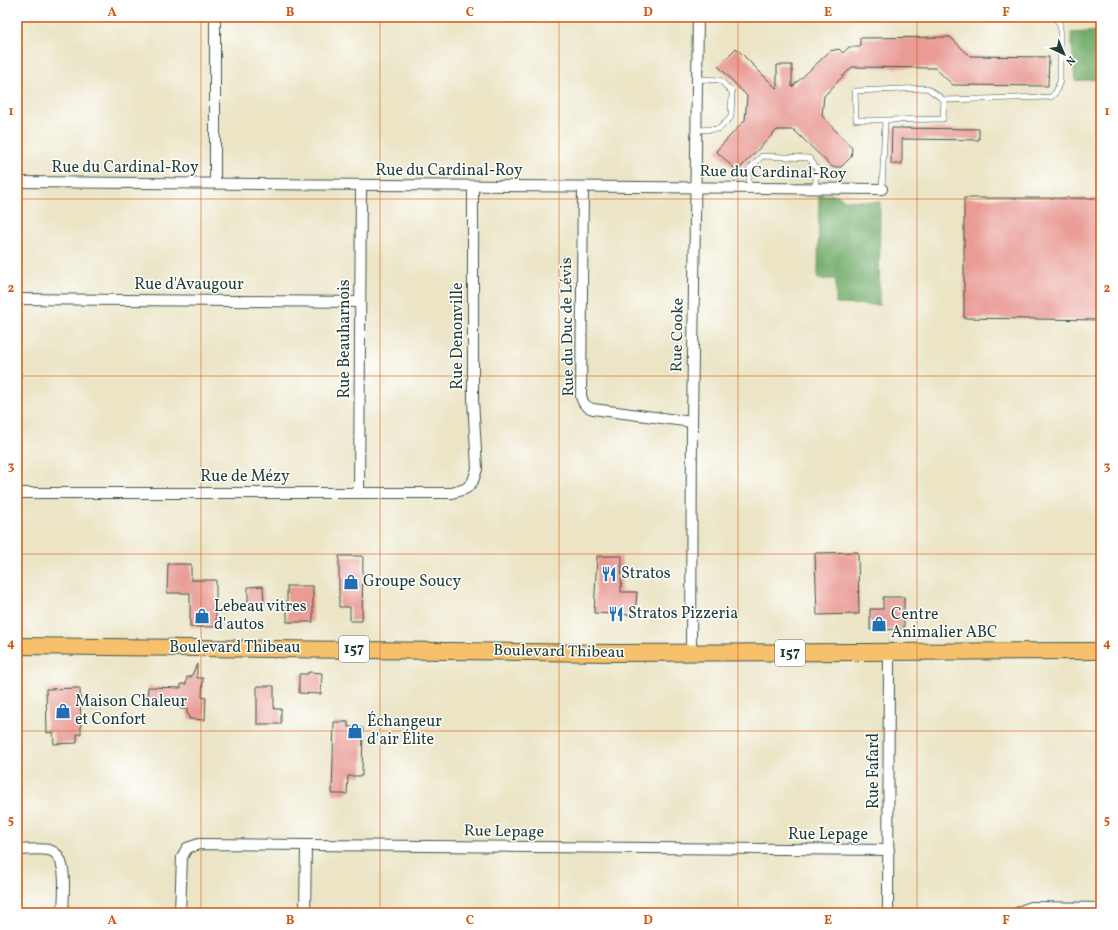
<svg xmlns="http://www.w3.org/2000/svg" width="1118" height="930" viewBox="0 0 1118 930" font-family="Vollkorn,serif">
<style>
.forest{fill:#75ad6c;stroke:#4a7550}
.building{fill:#e99b94}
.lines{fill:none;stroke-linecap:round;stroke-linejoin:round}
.service-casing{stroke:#3e564a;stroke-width:6}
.minor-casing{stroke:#3e564a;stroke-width:12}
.primary-casing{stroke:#3e564a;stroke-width:18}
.service{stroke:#fff;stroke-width:5}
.minor{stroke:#fff;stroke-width:10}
.primary{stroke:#f7c06c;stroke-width:16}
.grid{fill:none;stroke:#d45610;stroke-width:1;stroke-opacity:0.55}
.labels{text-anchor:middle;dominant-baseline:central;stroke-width:3;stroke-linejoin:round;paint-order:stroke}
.shield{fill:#fff;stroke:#627771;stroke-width:1}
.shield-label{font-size:15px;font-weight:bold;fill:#1f3d34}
.street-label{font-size:16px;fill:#1f3d34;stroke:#fff}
.poi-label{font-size:16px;fill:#1f3d34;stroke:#fff;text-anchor:start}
.neatline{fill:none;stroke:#d45610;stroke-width:1.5}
.grid-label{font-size:13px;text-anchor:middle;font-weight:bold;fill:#d45610}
</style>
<rect width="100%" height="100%" fill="#fff"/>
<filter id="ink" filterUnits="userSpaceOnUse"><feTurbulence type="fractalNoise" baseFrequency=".025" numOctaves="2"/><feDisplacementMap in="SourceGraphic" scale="8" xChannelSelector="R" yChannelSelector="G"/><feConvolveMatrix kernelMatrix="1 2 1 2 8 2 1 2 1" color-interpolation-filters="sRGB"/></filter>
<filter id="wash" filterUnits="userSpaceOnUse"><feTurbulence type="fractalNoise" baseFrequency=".012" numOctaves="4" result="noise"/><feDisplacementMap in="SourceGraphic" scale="16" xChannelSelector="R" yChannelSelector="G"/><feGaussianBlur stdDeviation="0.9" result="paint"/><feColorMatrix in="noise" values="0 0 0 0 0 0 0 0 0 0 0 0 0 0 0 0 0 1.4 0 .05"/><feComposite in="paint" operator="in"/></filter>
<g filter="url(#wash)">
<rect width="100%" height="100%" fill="#ebe4c5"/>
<g class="forest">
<path d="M1101,31V79L1075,81L1071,33Z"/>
<path d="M819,195H837L844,200L880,202L879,305L836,304V279H818Z"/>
</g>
<g id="blocks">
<g class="building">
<path d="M950,37L970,56L1049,57L1048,86L953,85L935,68L852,67L824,96L822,116L852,148L851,157L841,167H832L794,130H777L737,171L716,151L745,120L747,96L718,66L736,48L777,89V65H792V87L830,51L839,49L843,53L849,47H860V38Z"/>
<path d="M892,128L979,129V140L902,139V164H891Z"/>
<path d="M964,198H1101V320L964,318Z"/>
<path d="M858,552L859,614L817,615L815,553Z"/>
<path d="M339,556H363L362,621H350V607H339Z"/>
<path d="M597,556H622L621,592H637L635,615L594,613Z"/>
<path d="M168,564H191V580H216V627H190V593H167Z"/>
<path d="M263,586L264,604H248V587Z"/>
<rect x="287" y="586" width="26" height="36"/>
<path d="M883,597H904V629L870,630V609H883Z"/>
<path d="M197,664V678H203L202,697L206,698L205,720L189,719V715L187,714V709H180L181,701L147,700L148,687L181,688V684H186L187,677H191Z"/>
<path d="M308,672L322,673L321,694L299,693V674H308Z"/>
<path d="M257,686H274V709H281V724H257Z"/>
<path d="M80,688L81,734H77V743L54,744L53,732L47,733L46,689Z"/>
<path d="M334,722H348V727L363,728L362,776H348L347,794H332Z"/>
</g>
</g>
</g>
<g filter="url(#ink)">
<use href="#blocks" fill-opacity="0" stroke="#3e564a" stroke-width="1"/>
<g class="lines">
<defs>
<g id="service">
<path d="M944,100L1051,97L1056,92L1060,81V24L1054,17"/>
<path d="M697,130L719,129L731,117L732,92L720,80L698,79"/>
<path d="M749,188V169L762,156L809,158L817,169L815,189"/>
<path d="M882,189L885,120L943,119L944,100L927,88L855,91L856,120H885"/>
</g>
<g id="minor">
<path d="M17,182L882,189"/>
<path d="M215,183V17"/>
<path d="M583,187L581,396C583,404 586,407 593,409L692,422"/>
<path d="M17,299L360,302"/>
<path d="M17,493H452L465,489L470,485L473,481L477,469L473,399V186"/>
<path d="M359,493L361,185"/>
<path d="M691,653L692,422L698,17"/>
<path d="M17,850C27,850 39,848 49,850C70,855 63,897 63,913"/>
<path d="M180,913L182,857L187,848L199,844L889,850"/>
<path d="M305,913L306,845"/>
<path d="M888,913L889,653"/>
<path d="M1017,913L1030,907L1101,908"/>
</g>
<path id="primary" d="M17,646L614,653L1101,651"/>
</defs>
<use href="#service" class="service-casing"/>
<use href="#minor" class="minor-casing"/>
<use href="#primary" class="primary-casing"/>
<use href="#service" class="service"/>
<use href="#minor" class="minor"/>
<use href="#primary" class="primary"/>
</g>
</g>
<path class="grid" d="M201,17V913M380,17V913M559,17V913M738,17V913M917,17V913M17,199H1101M17,376H1101M17,554H1101M17,731H1101"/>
<defs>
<symbol id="restaurant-bare" viewBox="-9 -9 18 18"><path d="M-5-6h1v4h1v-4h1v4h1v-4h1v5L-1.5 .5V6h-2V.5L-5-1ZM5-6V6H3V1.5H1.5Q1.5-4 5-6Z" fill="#1f6fb2" stroke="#fff" stroke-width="2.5" paint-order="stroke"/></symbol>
<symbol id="shop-bare" viewBox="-9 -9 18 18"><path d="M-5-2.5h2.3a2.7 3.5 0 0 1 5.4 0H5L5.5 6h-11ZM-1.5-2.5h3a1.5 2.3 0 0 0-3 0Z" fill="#1f6fb2" stroke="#fff" stroke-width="2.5" paint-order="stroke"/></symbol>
</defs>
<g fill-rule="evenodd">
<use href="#restaurant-bare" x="598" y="563" width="22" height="22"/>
<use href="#shop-bare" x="340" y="571" width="22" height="22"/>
<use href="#restaurant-bare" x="605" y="603" width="22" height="22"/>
<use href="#shop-bare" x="191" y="605" width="22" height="22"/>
<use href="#shop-bare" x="868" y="613" width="22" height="22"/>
<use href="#shop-bare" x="52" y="700" width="22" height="22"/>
<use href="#shop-bare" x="344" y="720" width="22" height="22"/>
</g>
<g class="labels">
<g class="shield">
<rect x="339" y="636" width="30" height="26" rx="3"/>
<rect x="775" y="640" width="30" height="26" rx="3"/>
</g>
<g class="shield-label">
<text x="354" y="649">157</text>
<text x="790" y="653">157</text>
</g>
<g class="street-label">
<text x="125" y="168">Rue du Cardinal-Roy</text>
<text x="449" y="171">Rue du Cardinal-Roy</text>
<text transform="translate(773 173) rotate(1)">Rue du Cardinal-Roy</text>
<text x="189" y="285">Rue d'Avaugour</text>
<text transform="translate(568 327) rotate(-91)">Rue du Duc de Lévis</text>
<text transform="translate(678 335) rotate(-89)">Rue Cooke</text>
<text transform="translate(458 336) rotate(-90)">Rue Denonville</text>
<text transform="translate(345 339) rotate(-90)">Rue Beauharnois</text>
<text x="245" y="477">Rue de Mézy</text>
<text x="235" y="648">Boulevard Thibeau</text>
<text transform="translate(559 652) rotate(1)">Boulevard Thibeau</text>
<text transform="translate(874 771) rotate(-90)">Rue Fafard</text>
<text transform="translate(504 832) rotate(1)">Rue Lepage</text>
<text x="828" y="835">Rue Lepage</text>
</g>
<g class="poi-label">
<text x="621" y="574">Stratos</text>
<text x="363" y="582">Groupe Soucy</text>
<text x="214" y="607">Lebeau vitres<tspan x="214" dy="18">d'autos</tspan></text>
<text x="628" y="614">Stratos Pizzeria</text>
<text x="891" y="615">Centre<tspan x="891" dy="18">Animalier ABC</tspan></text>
<text x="75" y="702">Maison Chaleur<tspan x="75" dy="18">et Confort</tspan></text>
<text x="367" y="722">Échangeur<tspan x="367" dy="18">d'air Élite</tspan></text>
</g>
</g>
<rect width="1118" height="930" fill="none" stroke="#fff" stroke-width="44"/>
<g transform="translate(1064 54) rotate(136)" stroke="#ffffff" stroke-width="3" paint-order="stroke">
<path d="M0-3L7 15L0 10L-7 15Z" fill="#1f3d34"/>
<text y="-6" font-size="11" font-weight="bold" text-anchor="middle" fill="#1f3d34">N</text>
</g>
<rect x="22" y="22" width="1074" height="886" class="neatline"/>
<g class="grid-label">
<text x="112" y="16">A</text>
<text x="290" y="16">B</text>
<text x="470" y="16">C</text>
<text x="648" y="16">D</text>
<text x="828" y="16">E</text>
<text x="1006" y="16">F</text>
<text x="11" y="115">1</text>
<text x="1107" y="115">1</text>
<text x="11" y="292">2</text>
<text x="1107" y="292">2</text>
<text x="11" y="470">3</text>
<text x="1107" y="470">3</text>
<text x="11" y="647">4</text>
<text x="1107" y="647">4</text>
<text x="11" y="824">5</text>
<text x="1107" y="824">5</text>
<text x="112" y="924">A</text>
<text x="290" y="924">B</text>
<text x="470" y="924">C</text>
<text x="648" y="924">D</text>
<text x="828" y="924">E</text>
<text x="1006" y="924">F</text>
</g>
</svg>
